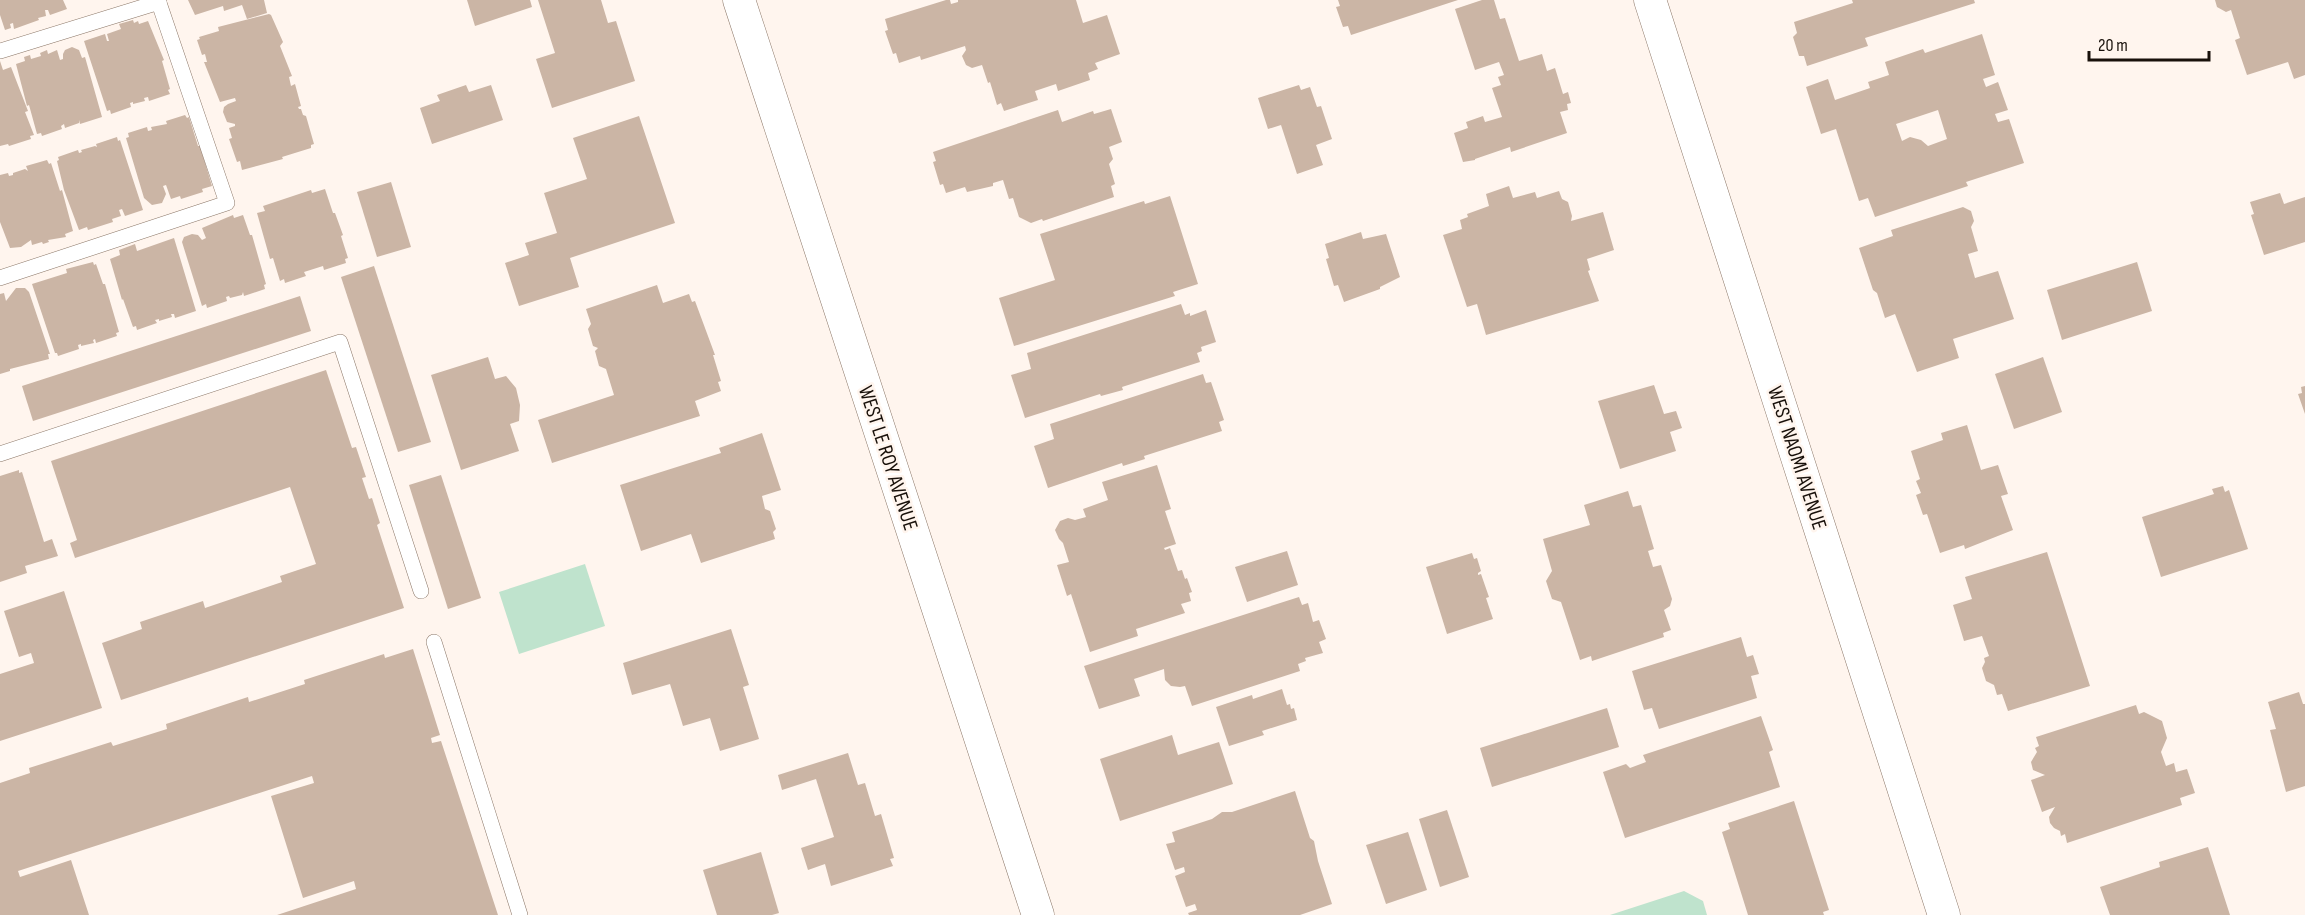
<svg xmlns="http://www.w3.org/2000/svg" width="2305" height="915" viewBox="0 0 2305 915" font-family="'Sofia Sans Condensed',sans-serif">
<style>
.green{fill:#bfe3cd}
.building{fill:#cbb5a5;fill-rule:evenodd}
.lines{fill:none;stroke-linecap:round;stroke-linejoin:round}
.lane-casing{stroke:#8b7768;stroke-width:16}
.street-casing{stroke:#8b7768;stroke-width:33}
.lane{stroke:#fff;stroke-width:15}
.street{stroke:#fff;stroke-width:32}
.labels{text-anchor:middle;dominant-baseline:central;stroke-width:5;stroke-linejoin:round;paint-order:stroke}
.street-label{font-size:21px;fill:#18100a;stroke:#fff5ee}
</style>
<rect width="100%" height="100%" fill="#fff5ee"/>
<g class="green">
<path d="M585,564L605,626L519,654L499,592Z"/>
<path d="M1684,891L1703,901L1707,915H1610Z"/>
</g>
<g class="building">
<path d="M0,0H63L67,9L50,15L48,10H45L46,16L38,18L39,20L14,29L13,23L10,24L11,28L5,30L0,15Z"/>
<path d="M188,0H264L267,13L247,19L242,5L224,11L223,6L195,15Z"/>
<path d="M467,0H530L532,7L475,26Z"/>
<path d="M538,0H601L608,23L616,21L635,81L552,108L536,59L555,53Z"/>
<path d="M946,0H950L951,4L958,2V0H1076L1083,23L1107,15L1120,54L1095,63L1098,69L1088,73L1090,80L1058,91L1056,84L1035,91L1038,100L1004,111L1001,103L997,105L990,82L988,83L982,65L972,68L966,65L962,56L966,50L965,46L921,60L920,56L899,63L896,53L893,54L885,31L888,30L885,19Z"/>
<path d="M1338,0H1458L1351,35L1348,26L1343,27L1336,7L1340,6Z"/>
<path d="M1482,0H1494L1500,19L1505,18L1519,61L1542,54L1547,71L1555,68L1563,94L1568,92L1571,103L1567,104L1568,110L1560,112L1567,133L1511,152L1510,147L1475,159V160L1463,162L1454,133L1468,128L1466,122L1483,116L1485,122L1502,117L1492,88L1501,85L1498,77L1504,75L1499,62L1475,70L1455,9Z"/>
<path d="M1852,0H1974L1975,3L1865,38L1868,46L1807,66L1804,56H1799L1793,37L1797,33L1794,22L1853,3Z"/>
<path d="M2215,0H2305V75L2294,79L2288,62L2247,75L2235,40L2240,38L2231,10L2226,12L2217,7Z"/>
<path d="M269,14L271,15L283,42L280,46L292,76L289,77L291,86L295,84L301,106L298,107L299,109H301L303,115L306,116L314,144L311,145V148L282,157L283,159L242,170L240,161L237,162L229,139L232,138L229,128L235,126V124L227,122L223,112L224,107L228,104L236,101L235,98L220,102L204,62H207L205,54L202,55L197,40L200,39L199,37L219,31L218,27Z"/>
<path d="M133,20L134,23L138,21L139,24L148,21L164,60L162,61L170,89L168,90L170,94L149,101L148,97L144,98L145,101L133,104V102L130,103L131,107L111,114L110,110L107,111L84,41L105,34L107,41H109L107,34L121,29L119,24Z"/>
<path d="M1982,34L1995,75L1983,79L1986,87L1998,82L2008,110L1995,114L1998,122L2009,119L2024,163L1966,182L1968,186L1875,217L1868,198L1859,201L1836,129L1821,134L1806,87L1828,79L1835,100L1870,88L1868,82L1889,75L1885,62L1923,49L1925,53ZM1938,110L1947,139L1928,146L1921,140L1910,137L1902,141L1896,124Z"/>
<path d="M72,47L79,50L82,58L85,57L102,117L80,124L79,120V123L65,128L64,124L61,126L62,129L42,136L41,133L37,134L29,105L27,106L16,64L25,61L24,57L30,55L31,59L41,56L40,53L47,50L48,54L57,50L60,60L63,59V54L65,50Z"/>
<path d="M0,61L3,70L11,67L28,111L25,112L34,135L30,136L31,139L9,146L8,144L0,146Z"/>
<path d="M466,85L469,92L491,85L503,120L432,144L420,108L440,101L437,95Z"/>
<path d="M1299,85L1301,90L1310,87L1317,107L1321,106L1332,139L1316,145L1323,165L1297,174L1281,125L1268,129L1258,98Z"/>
<path d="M1111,109L1122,142L1109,147L1113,159L1109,164L1115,184L1111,186L1114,197L1043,221L1042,219L1031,223L1019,217L1013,198L1009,199L1003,180L993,183V186L967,192L965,187L946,193L943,184L940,185L933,162L936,161L933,152L1058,110L1062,122L1093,111L1094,114Z"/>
<path d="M185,115L187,118L189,117L198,146H200L212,186L202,189L203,192L181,199L180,196L171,199L166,185L163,186L166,194L162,203L152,205L144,198L126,138L129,137L128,133L147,127L148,131L152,130L151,127L167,124L166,121Z"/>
<path d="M639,116L675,223L570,258L579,287L519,306L505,263L529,255L525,243L557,233L544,193L587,179L573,138Z"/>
<path d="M117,137L118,141L120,140L143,210L125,216L122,209L119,210L121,216L112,219L113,222L88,230L87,227L79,230L64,190L57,161L59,160L58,157L78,150L79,153L82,152L81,150L95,146L97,147L96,144Z"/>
<path d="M47,160L49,164L51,163L60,191L62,190L73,231L65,234L66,237L48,240L49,242L43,244L42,242L32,245L31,240L21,247L10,248L0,222V175L8,173L9,176L13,175V173L25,169L28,171L26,166Z"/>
<path d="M391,182L411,247L377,257L357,192Z"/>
<path d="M1509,186L1513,198L1535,192L1537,198L1559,191L1562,199L1568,202L1572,216L1571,221L1603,212L1614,250L1587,259L1590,270L1588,271L1599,301L1486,335L1477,304L1467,307L1443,235L1462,229L1460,220L1468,217L1467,214L1489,206L1486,194Z"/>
<path d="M325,189L333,213H335L343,235L341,236L348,258L345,259L346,263L324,270L323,266L304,272L306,276L285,283L284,279L280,281L273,258L270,259L257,213L265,211L263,206L311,190L312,193Z"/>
<path d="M2280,193L2284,204L2305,197V242L2264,255L2251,215L2254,214L2250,202Z"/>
<path d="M1170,196L1198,284L1173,292L1175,296L1014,346L999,298L1055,280L1040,234L1144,201L1145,204Z"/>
<path d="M1963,207L1971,211L1974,221L1971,227L1978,251L1968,254L1975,278L1998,271L2014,319L1953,339L1959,358L1917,372L1895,314L1885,318L1877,293L1873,290L1859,248L1893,236L1891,230Z"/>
<path d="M233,215L234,218L243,215L250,235H252L266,284L264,285L265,289L244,296L243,292L242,295L230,298L229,296L226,297L227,301L207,308L206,304L202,306L182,242L184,237L192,234L198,235L202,240L206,238L202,228Z"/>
<path d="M1361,232L1363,239L1386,234L1400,277L1380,287V289L1344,302L1338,285L1334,286L1326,259L1329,258L1325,244Z"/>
<path d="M174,238L196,311L175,318L174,314H171L172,317L159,321V319L155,320L157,323L137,330L136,326L133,327L123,299L122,300L110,259L120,255L119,250L135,244L137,251Z"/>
<path d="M93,262L94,265L96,264L103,284H105L119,332L116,333L117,336L96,343L95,339L93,340L94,343L81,346V344L78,345L79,349L58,356L57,353H55L32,284L67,273L66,269Z"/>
<path d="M2137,262L2152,311L2062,340L2047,290Z"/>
<path d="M374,266L431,442L398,452L341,277Z"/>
<path d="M657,285L663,303L689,294L692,302L695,301L715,355H713L721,381L718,382L721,391L695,401L700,416L552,463L538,420L614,395L606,369L599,366L595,351L598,348L593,346L588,329L591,324L586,309Z"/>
<path d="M16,288H25L29,292L50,354H48L49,359L10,369V371L0,374V294L4,293L6,301Z"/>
<path d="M300,296L311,331L33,421L22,386Z"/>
<path d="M1181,304L1185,315L1190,313V316L1206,310L1216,342L1201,347L1202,351L1197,353L1200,362L1122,387L1123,390L1101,396L1100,394L1025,418L1011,375L1031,369L1027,353Z"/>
<path d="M488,357L495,379L506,376L516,388L520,405L519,421L510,424L519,451L461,470L431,375Z"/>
<path d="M2043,357L2062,412L2014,429L1995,374Z"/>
<path d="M326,370L352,448L356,447L366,477L362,478L369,499L372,498L380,523L377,525L404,608L121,700L102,643L142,629L140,622L203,601L205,608L282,582L280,576L316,564L290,487L75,558L70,543L77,540L51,461Z"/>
<path d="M1203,374L1206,383L1211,382L1224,420L1219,422L1222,431L1144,456L1145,459L1123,466L1122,463L1048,488L1034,446L1054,439L1050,424Z"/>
<path d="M1654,385L1664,414L1676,411L1682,428L1670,432L1676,451L1620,469L1598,401Z"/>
<path d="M2305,386V414L2298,394L2302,393L2301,387Z"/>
<path d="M1967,425L1981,470L1998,465L2008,494L2001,496L2013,530L1965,549L1964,545L1940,553L1927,514L1923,515L1916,495L1921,493L1916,481L1920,479L1911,451L1943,440L1941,433Z"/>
<path d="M762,433L781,490L762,496L765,509L770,511L776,529L773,532L775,539L701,563L691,534L641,551L620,485L721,453L719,448Z"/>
<path d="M1157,465L1171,509L1165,511L1176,544L1164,548L1165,550L1170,548L1178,571L1182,570L1185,579L1187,578L1192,592L1189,593L1191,601L1181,604L1185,613L1136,629L1138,636L1090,652L1071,594L1067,596L1057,565L1069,562L1063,543L1059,539L1055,530L1060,521L1068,518L1075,520L1086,517L1083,509L1108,500L1102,482Z"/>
<path d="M19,470V473L22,472L44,542L52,539L58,556L25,566L27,573L0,582V476Z"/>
<path d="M441,475L481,598L448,609L409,485Z"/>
<path d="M2223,486L2225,492L2229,490L2248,549L2161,577L2142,517L2214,494L2212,489Z"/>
<path d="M1628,491L1633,507L1641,505L1654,549L1648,551L1653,567L1661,565L1672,599L1670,606L1664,610L1671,630L1663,633L1664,637L1592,661L1591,656L1580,660L1561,602L1552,599L1546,581L1552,571L1543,539L1590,525L1584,505Z"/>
<path d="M1287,551L1298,585L1247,602L1235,567Z"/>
<path d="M2047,552L2090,686L2008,711L2002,694L1997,695L1994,685L1986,681L1982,668L1985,662L1984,658L1989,656L1982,636L1964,641L1953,605L1972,599L1965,577Z"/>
<path d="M1472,553L1474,559L1477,558L1481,571L1478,573V575L1481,574L1489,597L1486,598L1493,619L1447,634L1426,567Z"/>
<path d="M64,591L102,708L0,741V674L34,663L31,653L19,657L4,611Z"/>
<path d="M1299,597L1302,605L1308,603L1313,622L1319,620L1326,639L1319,642L1323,653L1305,658L1306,661L1298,664L1300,671L1192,706L1185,686L1180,687L1171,686L1165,680L1164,669L1134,679L1140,696L1099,709L1084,666Z"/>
<path d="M731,629L749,685L743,687L759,739L720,751L710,718L683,726L670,684L632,695L623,663Z"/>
<path d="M1741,637L1747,657L1753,655L1759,674L1751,676L1757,698L1659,729L1652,708L1644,710L1632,671Z"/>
<path d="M413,649L440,735L431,738L432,743L441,741L498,915H277L356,889L354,881L303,898L271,796L314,783L312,776L18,871L20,877L71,860L89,915H0V783L30,773L29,768L111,742L113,746L167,729L166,724L248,697L249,702L305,684L304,680L384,654L385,658Z"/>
<path d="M1282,689L1287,705L1290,704L1291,709L1294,708L1297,720L1262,731L1264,735L1229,746L1216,707L1252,695L1253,699Z"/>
<path d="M2299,692L2303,704H2305V786L2286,792L2270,730L2276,729L2268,702Z"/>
<path d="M2136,705L2139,714L2144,712L2162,721L2167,738L2161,752L2166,766L2174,763L2176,772L2187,769L2195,793L2180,798L2182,805L2067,843L2065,834L2061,836L2060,831L2054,828L2050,823L2049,817L2055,807L2042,812L2031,780L2045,775L2033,770L2031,762L2037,752L2035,748L2039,746L2036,737Z"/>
<path d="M1607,708L1619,747L1492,787L1480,748Z"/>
<path d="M1761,716L1773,750L1769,752L1780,787L1625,838L1603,772L1626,764L1630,768L1646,762L1643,755Z"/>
<path d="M1172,735L1178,755L1219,742L1233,784L1120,821L1100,759Z"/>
<path d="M848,753L858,785L865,783L875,816L881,814L894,858L890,859L893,866L831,886L825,864L808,870L801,848L834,837L816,779L782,790L778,775Z"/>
<path d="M1295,791L1310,838L1314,841L1318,861L1332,904L1300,915H1189L1188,913L1197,910L1195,904L1186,907L1175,876L1185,872L1184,867L1175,870L1166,844L1175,842L1172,832L1212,819L1222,812H1232Z"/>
<path d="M1794,801L1829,910L1823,912L1824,915H1748L1722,832L1730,829L1728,823Z"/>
<path d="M1447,810L1469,877L1440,887L1419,819Z"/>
<path d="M1408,832L1427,890L1386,904L1366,845Z"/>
<path d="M2208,847L2230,915H2110L2100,887L2160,867L2159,862Z"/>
<path d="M761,852L779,913L772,915H717L703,870Z"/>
</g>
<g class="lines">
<defs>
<g id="lane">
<path d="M0,51L159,2"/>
<path d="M0,278L227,203L158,0"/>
<path d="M0,454L340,342L421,591"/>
<path d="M434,642L520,915"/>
</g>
<g id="street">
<path d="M739,0L1038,915"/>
<path d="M1650,0L1944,915"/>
</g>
</defs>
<use href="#lane" class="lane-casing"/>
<use href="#street" class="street-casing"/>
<use href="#lane" class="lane"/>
<use href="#street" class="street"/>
</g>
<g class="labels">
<g class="street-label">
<text transform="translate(888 458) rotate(72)">WEST LE ROY AVENUE</text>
<text transform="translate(1797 458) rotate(72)">WEST NAOMI AVENUE</text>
</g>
</g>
<path d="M2089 51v9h120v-9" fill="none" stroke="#18100a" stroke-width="3"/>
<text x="2098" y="51" font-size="18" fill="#18100a" stroke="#fff5ee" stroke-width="4.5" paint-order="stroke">20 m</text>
</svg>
